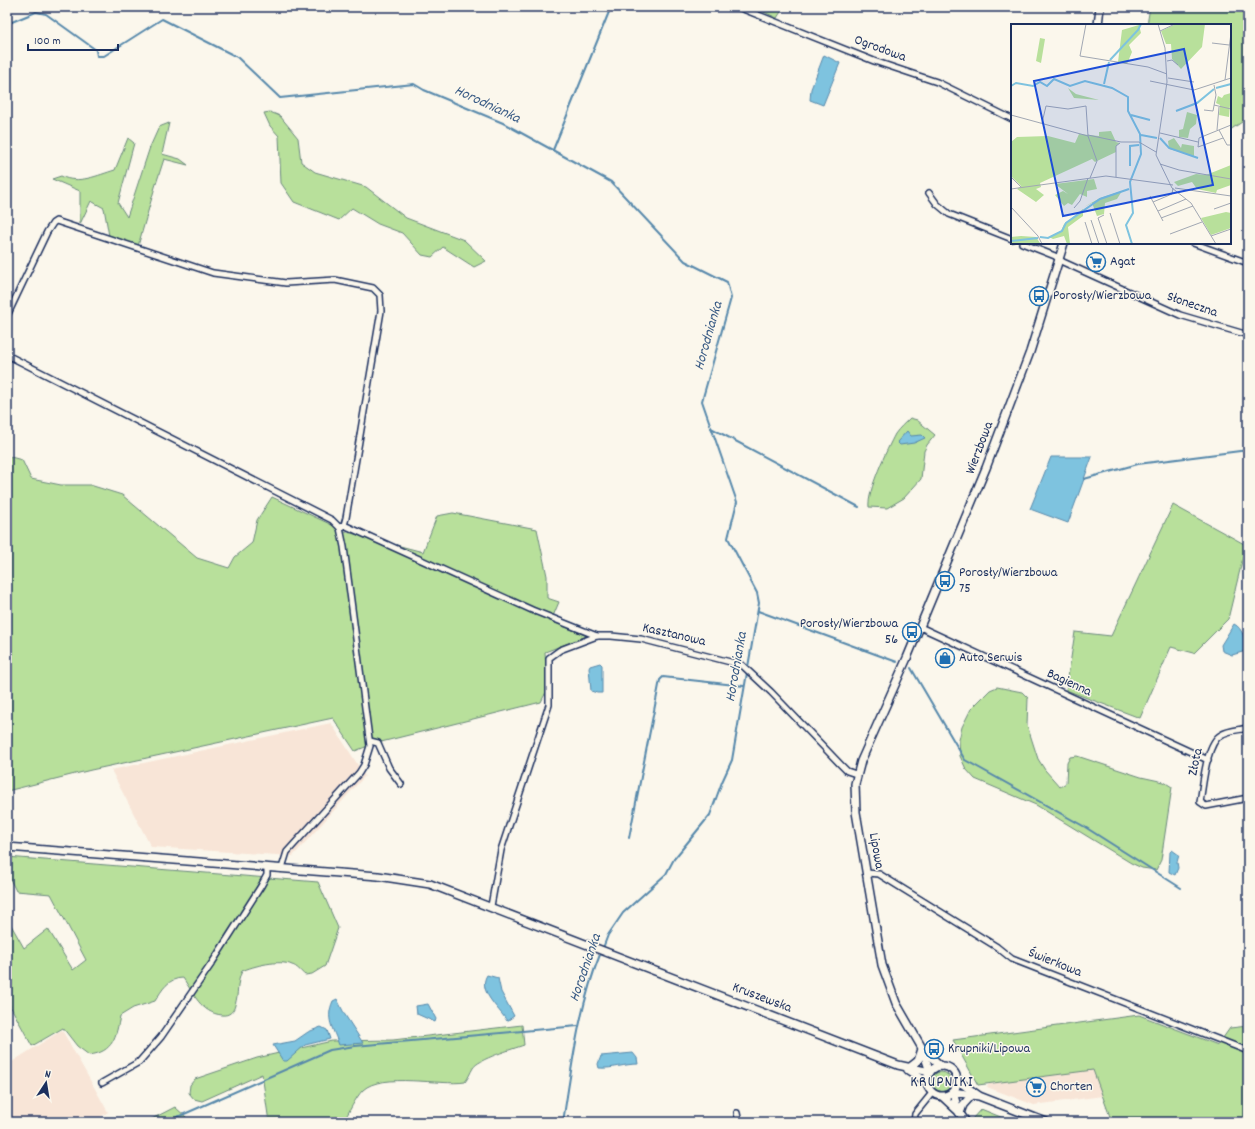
<svg xmlns="http://www.w3.org/2000/svg" width="1255" height="1129" viewBox="0 0 1255 1129" font-family="Dekko,sans-serif">
<style>
.built{fill:#f8e5d7}
.green{fill:#b8e09b;stroke:#6a887c}
.water{fill:#7ec3df;stroke:#5688ab}
.lines{fill:none;stroke-linecap:round;stroke-linejoin:round}
.stream{stroke:#5688ab;stroke-width:2}
.street-casing{stroke:#1b2f5e;stroke-width:8}
.secondary-casing{stroke:#1b2f5e;stroke-width:10}
.street{stroke:#fbf7ec;stroke-width:5}
.secondary{stroke:#fbf7ec;stroke-width:7}
.labels{text-anchor:middle;dominant-baseline:central;stroke-width:3;stroke-linejoin:round;paint-order:stroke}
.street-label{font-size:14px;fill:#1b2f5e;stroke:#fbf7ec}
.poi-label{font-size:14px;fill:#1b2f5e;stroke:#fbf7ec;text-anchor:start}
.water-label{font-size:15px;font-style:italic;fill:#395b85;stroke:#fbf7ec}
.quarter-label{font-size:16px;letter-spacing:1px;fill:#1b2f5e;stroke:#fbf7ec}
.inset-river{fill:none;stroke:#7ec3df;stroke-width:2}
.inset-road{fill:none;stroke:#a1a7b3;stroke-width:1}
.view{fill:#1d4ed8;fill-opacity:0.15;stroke:#1d4ed8;stroke-width:2}
.inset-edge{fill:none;stroke:#1b2f5e;stroke-width:2}
</style>
<rect width="100%" height="100%" fill="#fbf7ec"/>
<filter id="ink" filterUnits="userSpaceOnUse"><feTurbulence type="fractalNoise" baseFrequency=".025" numOctaves="2"/><feDisplacementMap in="SourceGraphic" scale="8" xChannelSelector="R" yChannelSelector="G"/><feConvolveMatrix kernelMatrix="1 2 1 2 8 2 1 2 1" color-interpolation-filters="sRGB"/></filter>
<g filter="url(#ink)">
<g class="built">
<path d="M331,723L365,776L293,856L151,847L111,770Z"/>
<path d="M62,1030L108,1112L93,1122H7V1065Z"/>
<path d="M1093,1070L1103,1096L1034,1105L987,1087L989,1084Z"/>
</g>
<g class="green">
<path d="M753,7H784L777,18Z"/>
<path d="M1150,7H1248V118L1230,130V25H1147Z"/>
<path d="M270,112L280,116L298,138L301,162L315,172L366,187L406,218L464,240L486,261L474,267L443,247L432,257L422,255L402,233L378,224L352,208L339,220L294,202L281,183L279,136L270,126L264,113Z"/>
<path d="M169,123L162,154L180,159L188,165L164,159L155,187L138,246L109,236L104,208L91,201L80,224V191L52,179L61,176C78,185 98,175 115,170L128,138L134,143L118,203L127,217L150,147L159,127Z"/>
<path d="M910,418L917,420L935,435L927,445L924,451L921,479L904,498L887,508L869,507C867,492 887,449 895,434C899,428 905,423 910,418Z"/>
<path d="M7,456L22,460L31,479L61,485H90L122,495L197,558L229,568L235,557L252,543L257,520L272,497L347,532L423,552L437,516L453,513L537,529L547,576V598L559,602L551,621L587,636L545,652L547,690L541,702L373,744L355,751L333,718L91,770L7,791Z"/>
<path d="M1173,505L1246,545L1228,619L1194,653L1171,647L1140,718L1066,690L1075,632L1111,636Z"/>
<path d="M997,687L1022,692L1028,698L1027,725L1038,759L1045,770L1060,787L1066,783L1067,763L1070,757L1077,756L1141,777L1164,782L1172,787L1161,860L1156,870L1142,868L1131,863L1036,805L975,779L966,769L960,756L959,740L962,727L971,709L990,690Z"/>
<path d="M7,857L318,882L338,928L325,966L312,974L305,975C301,972 297,966 292,965C280,959 253,966 242,971C236,984 239,993 235,1005C234,1011 229,1016 222,1015C201,1013 194,994 183,978C168,978 162,990 155,1001L133,1008L120,1016C116,1036 114,1052 89,1055L77,1046L63,1028L32,1046L7,1000V927L11,925L24,948L48,929L73,970L86,960L51,894L16,891L7,873Z"/>
<path d="M1139,1015L1218,1045L1230,1028L1248,1026V1122H1112L1093,1070L978,1085L953,1040Z"/>
<path d="M522,1025L524,1045C513,1049 478,1059 473,1068C470,1073 469,1077 465,1082C441,1086 382,1072 363,1090C355,1098 349,1113 343,1122H269L262,1074L202,1101L194,1099L189,1093L190,1085L195,1079L257,1058L332,1041L393,1040Z"/>
<circle cx="941" cy="1082" r="10"/>
<path d="M175,1107L187,1118L184,1122H146Z"/>
<path d="M981,1109L1013,1122H974L972,1119Z"/>
</g>
<g class="water">
<path d="M824,55L840,63L823,105L810,100L811,89Z"/>
<path d="M907,431L911,436L922,435L925,438L914,443L900,445L897,442Z"/>
<path d="M1051,457H1092L1068,523L1030,509Z"/>
<path d="M1234,624C1243,628 1246,642 1246,651L1232,655L1222,651L1221,645Z"/>
<path d="M600,663L602,665V693H597L591,691L589,668L590,666Z"/>
<path d="M1172,850L1179,855L1177,862L1178,868L1175,875L1169,872L1170,852Z"/>
<path d="M487,975L498,978L501,992L514,1016L507,1021C499,1008 477,991 487,975Z"/>
<path d="M337,999L345,1015L363,1043L339,1045C333,1028 325,1019 333,1001Z"/>
<path d="M428,1004L436,1019L435,1022L417,1014L416,1006Z"/>
<path d="M321,1027L327,1030L330,1039L305,1045L287,1061H283L273,1045L295,1041L308,1032Z"/>
<path d="M633,1053L637,1058L638,1064C624,1064 613,1069 599,1068L598,1064L601,1056Z"/>
</g>
<g class="lines">
<g class="stream">
<path d="M7,24L36,12L46,14L96,50L97,56H104L162,19L237,57L280,98L414,84L424,90L503,123L611,182L685,261L727,282L731,298L702,401L737,502L728,538L757,593L759,603L732,760L722,782L710,815L674,859L666,874L623,913L608,935L603,948"/>
<path d="M553,150L611,7"/>
<path d="M711,428L859,507"/>
<path d="M1084,479L1138,464L1248,450"/>
<path d="M758,611L897,662"/>
<path d="M911,668L965,760L1085,827L1181,888"/>
<path d="M629,838L660,680L663,677L744,686"/>
<path d="M166,1122L330,1050L355,1046L578,1026"/>
<path d="M563,1122C572,1065 579,1006 601,952"/>
</g>
<defs>
<g id="street">
<path d="M738,7L874,61L937,82L1012,119"/>
<path d="M929,193L937,204L949,214L1012,239"/>
<path d="M1022,243L1055,256L1063,262L1180,315L1248,335"/>
<path d="M1193,243L1248,263"/>
<path d="M7,316L47,232L53,223L56,221L213,273L286,283L335,280L373,288L380,295L381,311L346,518L344,525L340,528"/>
<path d="M7,355L332,520L340,528L344,547L370,746L364,765L359,773L287,852L282,868"/>
<path d="M344,525L532,610L597,636"/>
<path d="M920,627L1208,760"/>
<path d="M1248,728C1239,730 1228,730 1221,735C1206,743 1203,786 1200,802L1206,806L1248,798"/>
<path d="M370,741L378,743L389,768L401,784"/>
<path d="M866,873L879,874L997,947L1012,959L1248,1051"/>
<path d="M491,906L501,850L549,705V658L560,650L597,636H611L641,639L742,665L771,692L841,765L847,771L856,774"/>
<path d="M102,1083L139,1062L161,1037L212,963L261,886L267,875V867"/>
<path d="M737,1113L739,1122"/>
<path d="M914,1122L915,1114L932,1093"/>
</g>
<g id="secondary">
<path d="M1098,25L1100,7"/>
<path d="M7,847L378,876L430,884L898,1065L930,1072"/>
<path d="M923,1050L941,1066"/>
<circle cx="942" cy="1081" r="15"/>
<path d="M909,1068L918,1061L922,1049"/>
<path d="M908,1070L927,1082"/>
<path d="M930,1072L922,1048L896,1003L882,965L856,812L855,784L861,761L907,658L986,468L1030,352L1064,243"/>
<path d="M958,1081L978,1095"/>
<path d="M953,1092L979,1096L1046,1122"/>
<path d="M953,1092L958,1110"/>
<path d="M943,1097L958,1111L966,1122"/>
<path d="M960,1113L963,1105L972,1095"/>
</g>
</defs>
<use href="#street" class="street-casing"/>
<use href="#secondary" class="secondary-casing"/>
<use href="#street" class="street"/>
<use href="#secondary" class="secondary"/>
</g>
</g>
<defs>
<symbol id="supermarket-ring" viewBox="-11 -11 22 22"><circle r="9.5" fill="#fbf7ec" stroke="#1f6fb2" stroke-width="1.5"/><path d="M-6-5.5h2.5l.6 2H6L4.5 2H-2.5L-4.4-4H-6ZM-1.5 3.2a1.3 1.3 0 1 0 .1 0ZM3 3.2a1.3 1.3 0 1 0 .1 0Z" fill="#1f6fb2"/></symbol>
<symbol id="bus-ring" viewBox="-11 -11 22 22"><circle r="9.5" fill="#fbf7ec" stroke="#1f6fb2" stroke-width="1.5"/><path d="M-5-6H5V4H4V6H2V4H-2V6H-4V4H-5ZM-3.5-4V0h7V-4ZM-3.5 1.2v1.5H-2V1.2ZM2 1.2v1.5H3.5V1.2Z" fill="#1f6fb2"/></symbol>
<symbol id="shop-ring" viewBox="-11 -11 22 22"><circle r="9.5" fill="#fbf7ec" stroke="#1f6fb2" stroke-width="1.5"/><path d="M-5-2.5h2.3a2.7 3.5 0 0 1 5.4 0H5L5.5 6h-11ZM-1.5-2.5h3a1.5 2.3 0 0 0-3 0Z" fill="#1f6fb2"/></symbol>
</defs>
<g fill-rule="evenodd">
<use href="#supermarket-ring" x="1085" y="251" width="22" height="22"/>
<use href="#bus-ring" x="1028" y="285" width="22" height="22"/>
<use href="#bus-ring" x="934" y="570" width="22" height="22"/>
<use href="#bus-ring" x="901" y="621" width="22" height="22"/>
<use href="#shop-ring" x="934" y="647" width="22" height="22"/>
<use href="#bus-ring" x="923" y="1038" width="22" height="22"/>
<use href="#supermarket-ring" x="1025" y="1076" width="22" height="22"/>
</g>
<g class="labels">
<g class="street-label">
<text transform="translate(880 49) rotate(20)">Ogrodowa</text>
<text transform="translate(1192 305) rotate(19)">Słoneczna</text>
<text transform="translate(980 448) rotate(-69)">Wierzbowa</text>
<text transform="translate(674 635) rotate(13)">Kasztanowa</text>
<text transform="translate(1069 683) rotate(25)">Bagienna</text>
<text transform="translate(1196 762) rotate(-78)">Złota</text>
<text transform="translate(876 851) rotate(80)">Lipowa</text>
<text transform="translate(1055 963) rotate(22)">Świerkowa</text>
<text transform="translate(762 998) rotate(21)">Kruszewska</text>
</g>
<g class="poi-label">
<text x="1110" y="262">Agat</text>
<text x="1053" y="296">Porosły/Wierzbowa</text>
<text x="959" y="573">Porosły/Wierzbowa<tspan x="959" dy="16">75</tspan></text>
<text x="898" y="624" text-anchor="end">Porosły/Wierzbowa<tspan x="898" dy="16">56</tspan></text>
<text x="959" y="658">Auto Serwis</text>
<text x="948" y="1049">Krupniki/Lipowa</text>
<text x="1050" y="1087">Chorten</text>
</g>
<g class="water-label">
<text transform="translate(487 105) rotate(25)">Horodnianka</text>
<text transform="translate(709 336) rotate(-74)">Horodnianka</text>
<text transform="translate(737 667) rotate(-80)">Horodnianka</text>
<text transform="translate(586 968) rotate(-71)">Horodnianka</text>
</g>
<g class="quarter-label">
<text x="942" y="1082">KRUPNIKI</text>
</g>
</g>
<g transform="translate(1011 24)">
<rect width="220" height="220" fill="#fbf7ec"/>
<path d="M165,0H194L191,23L170,45L161,35L160,20H155L150,7ZM128,1L130,9L118,21L121,28L116,40L107,38L111,6ZM29,14L34,15L30,39L25,37ZM57,64L65,70L88,76L63,74ZM220,69L218,93L208,91L209,81L205,79L207,72L211,74L213,71ZM176,88L186,91L185,100L179,105L177,114L168,113V106L172,105ZM100,107L105,118L109,119L105,122V128L84,138L81,135L29,159L30,163L25,165L33,171L25,178L6,165L10,162L0,152V118L6,113L37,112L64,119L68,110L88,112V108ZM163,114L170,124L171,120L183,122V132L158,125L157,117ZM220,141V161L206,166L205,169L186,165L181,158L167,162L163,158L185,150L195,151ZM83,155L86,165L76,167V173L69,170L61,181L57,179L53,182L44,171L52,167L57,170L44,160ZM111,167L106,175L94,179L93,190L86,192L81,179L73,183L89,174ZM72,185V192L57,203L59,220H56L53,212L42,215L38,213L50,207L53,200ZM215,188L220,189V204L200,211L190,194ZM10,212L25,213L29,219L0,220V213Z" fill="#b8e09b"/>
<path class="inset-river" d="M99,36L127,6L130,0M93,60L98,38M0,62L5,59L22,62L29,58L36,62L43,55L59,62L74,57L101,64L117,73V87L129,110L130,130L119,158L122,189L115,201L121,220M205,64L220,60M165,87L186,79L203,65M120,91L139,96M130,111L146,114M149,114L158,124L187,134M119,142V122L128,121M29,213L37,214L51,207L55,199L89,175L118,165M0,217L27,214"/>
<path class="inset-road" d="M75,0L69,32L137,43L156,50M147,0L154,24L156,58L145,131L161,164L180,179L205,220M149,7L164,0M201,19L218,21M156,37L161,36L167,41M157,54L183,58M214,56L220,9M139,57L183,66L220,54M203,81L220,85M193,86L202,87L205,71L203,61M0,91L77,112M31,99L35,82L57,85L75,82L77,112M206,106L208,83M208,106L216,121H220M149,109L187,118M77,111L110,118H128L145,128M77,112L86,137L79,154M212,114L187,123L188,114L220,101M149,140L168,146L220,155M0,153L10,163M105,153V122L109,119M164,164L220,172M0,165L95,152L162,161M139,172L152,197M142,178L161,170L162,164M0,183L27,212L31,220M63,184L69,177L77,154M203,185L220,179M147,187L175,175M99,189L109,220M93,191L87,194L96,220M150,194L182,182M80,196L88,220M74,198L81,220M159,210L191,198M200,212L220,205"/>
<path class="view" d="M173,25L202,161L52,192L23,57Z"/>
<rect width="220" height="220" class="inset-edge"/>
</g>
<rect width="1255" height="1129" fill="none" stroke="#fbf7ec" stroke-width="24"/>
<rect x="12" y="12" width="1231" height="1105" fill="none" stroke="#1b2f5e" stroke-width="1.5" filter="url(#ink)"/>
<g transform="translate(46 1083) rotate(12)" stroke="#fbf7ec" stroke-width="3" paint-order="stroke">
<path d="M0-3L7 15L0 10L-7 15Z" fill="#1b2f5e"/>
<text y="-6" font-size="11" font-weight="bold" text-anchor="middle" fill="#1b2f5e">N</text>
</g>
<path d="M28 44v6h90v-6" fill="none" stroke="#1b2f5e" stroke-width="2"/>
<text x="34" y="44" font-size="12" fill="#1b2f5e" stroke="#fbf7ec" stroke-width="3" paint-order="stroke">100 m</text>
</svg>
